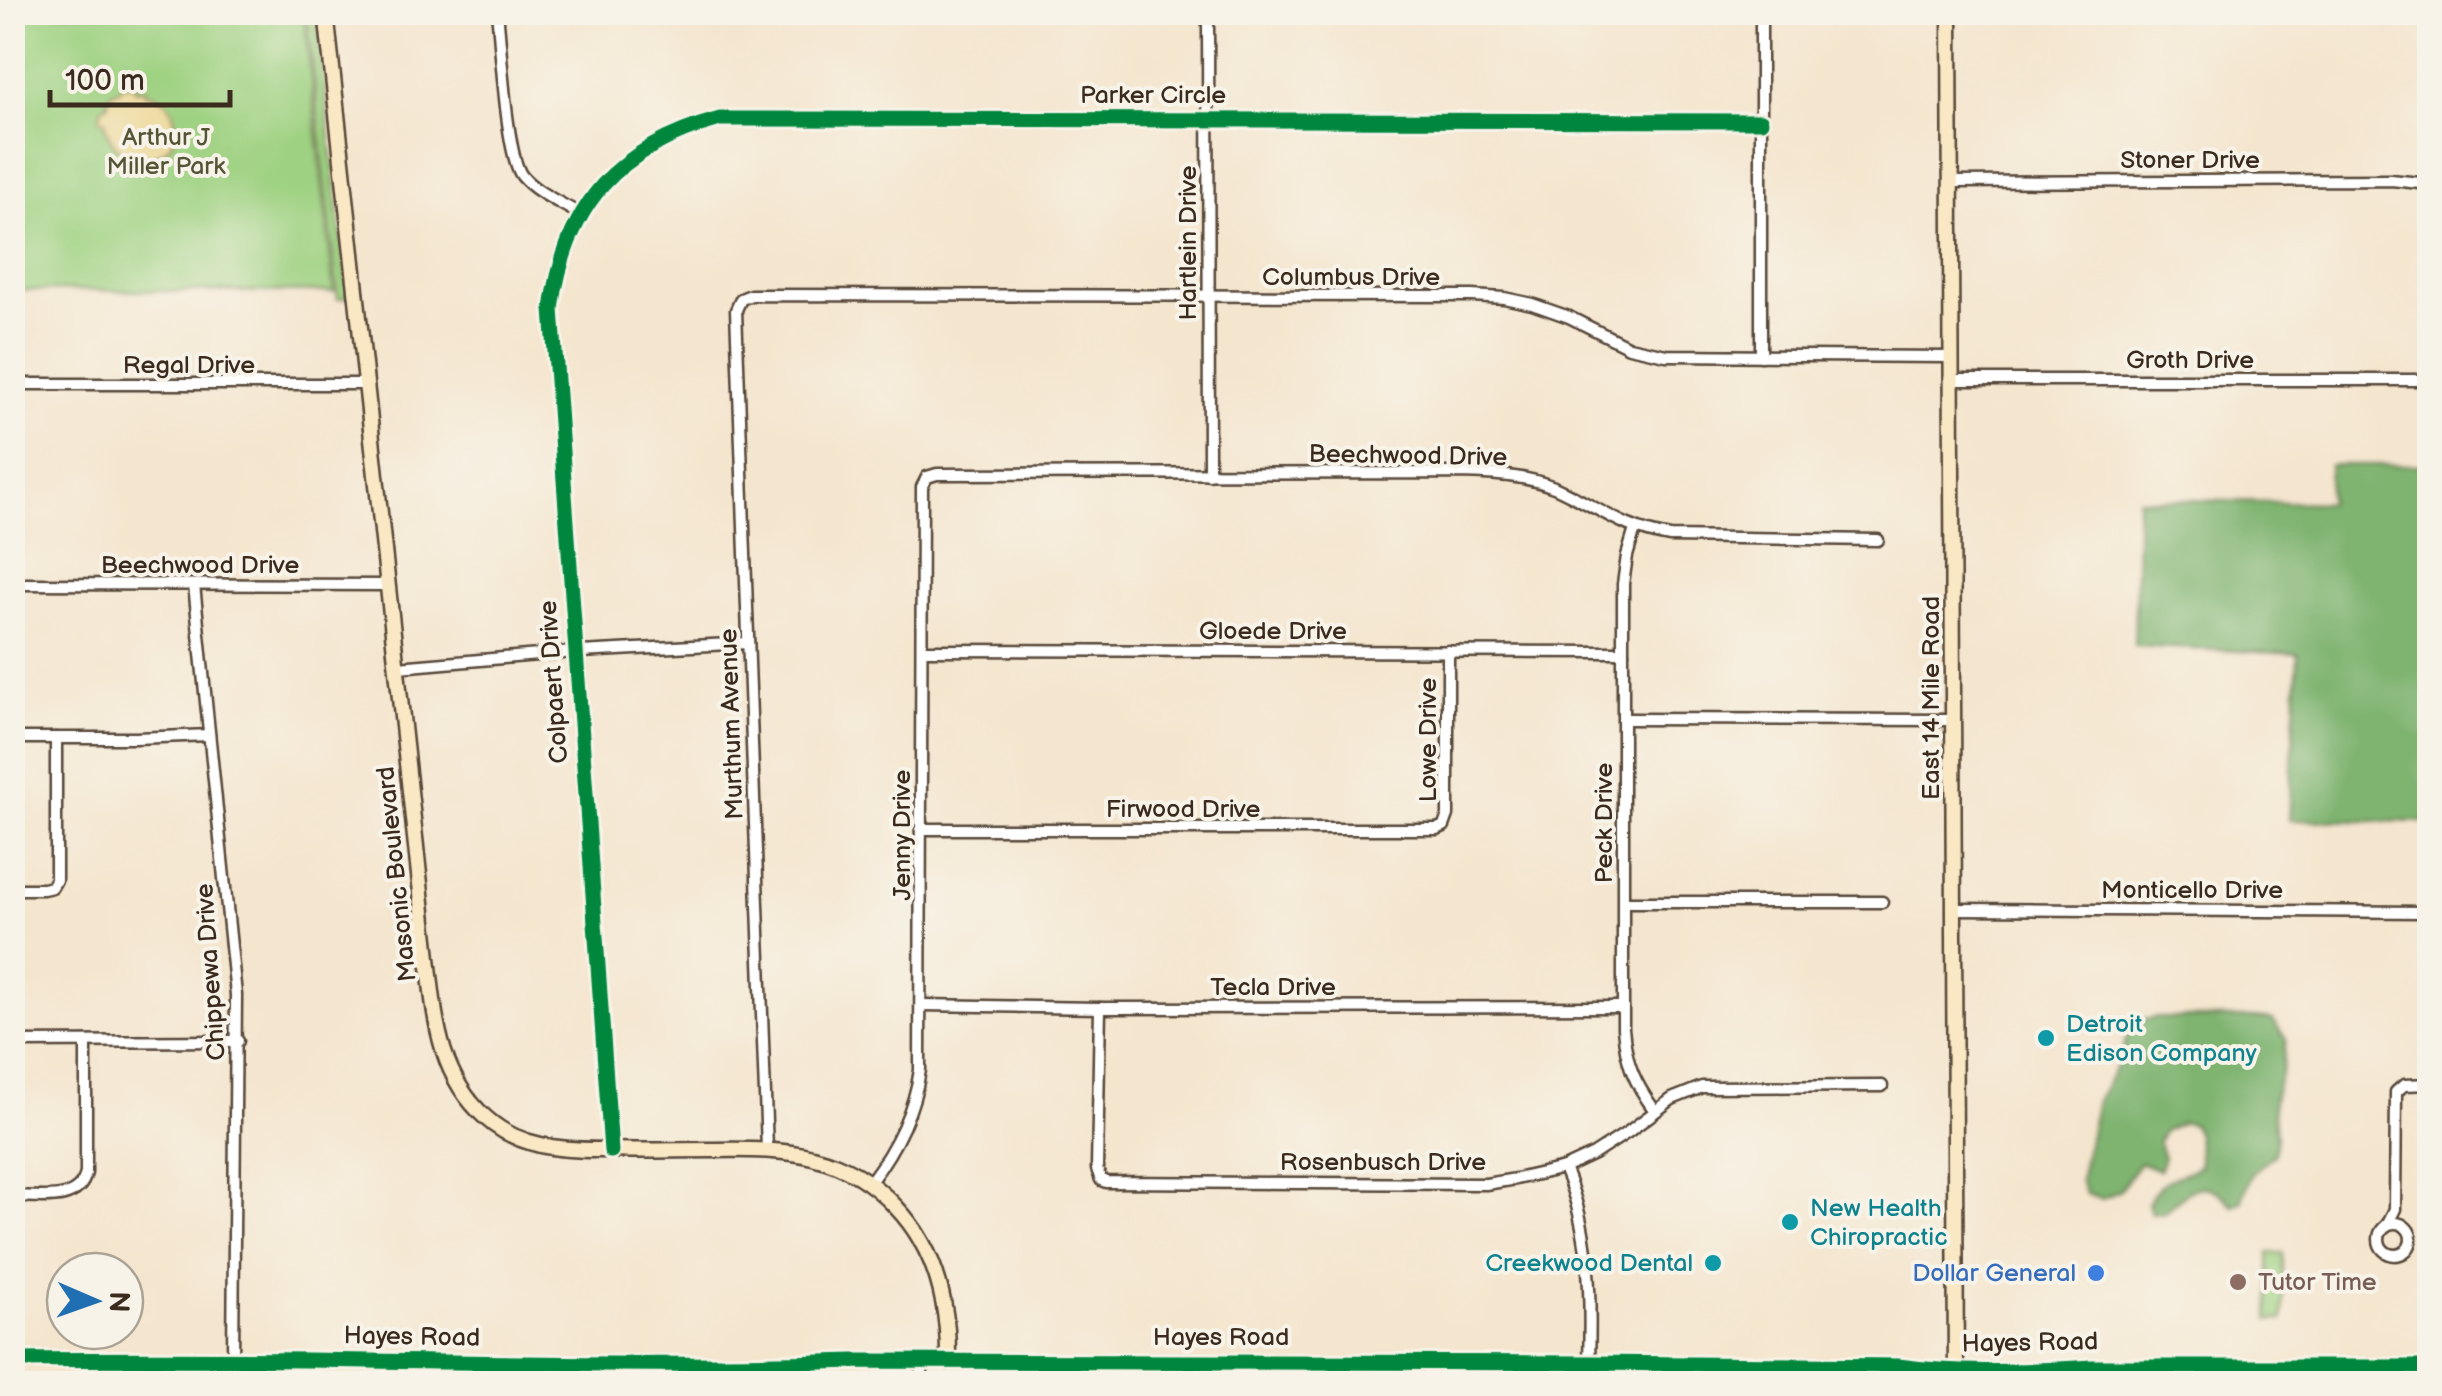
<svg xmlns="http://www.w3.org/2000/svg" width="2442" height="1396" viewBox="0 0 2442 1396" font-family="'Balsamiq Sans',sans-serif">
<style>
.green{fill:#9ed181;stroke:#6c7e50;stroke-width:2.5}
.forest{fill:#7eb36f;stroke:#5c6e46;stroke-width:2.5}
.sand{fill:#eeda9e;stroke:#94825e;stroke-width:2.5}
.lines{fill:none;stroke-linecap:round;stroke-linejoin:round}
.street-casing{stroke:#574638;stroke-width:15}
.secondary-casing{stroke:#574638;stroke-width:19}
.street{stroke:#fff;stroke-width:10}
.secondary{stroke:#fae7c3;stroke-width:14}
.cycleway-casing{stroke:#f7f3e8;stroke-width:21}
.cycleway{stroke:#00873e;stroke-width:15}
.culture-dot{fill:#0f9aa8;stroke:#f7f3e8;stroke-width:4}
.shop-dot{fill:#3f7fe0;stroke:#f7f3e8;stroke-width:4}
.education-dot{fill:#8d6e63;stroke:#f7f3e8;stroke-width:4}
.labels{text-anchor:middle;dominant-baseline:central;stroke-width:8;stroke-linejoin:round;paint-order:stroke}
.street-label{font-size:25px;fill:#3b2a1e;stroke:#f7f3e8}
.park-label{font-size:25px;fill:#545437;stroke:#f7f3e8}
.culture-label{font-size:25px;fill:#0d838f;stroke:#f7f3e8;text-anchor:start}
.shop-label{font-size:25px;fill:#366cbe;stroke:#f7f3e8;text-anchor:end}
.education-label{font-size:25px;fill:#785e54;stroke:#f7f3e8;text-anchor:start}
</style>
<rect width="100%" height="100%" fill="#f7f3e8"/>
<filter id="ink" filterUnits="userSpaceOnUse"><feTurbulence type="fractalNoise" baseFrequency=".01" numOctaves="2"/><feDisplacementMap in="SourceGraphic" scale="20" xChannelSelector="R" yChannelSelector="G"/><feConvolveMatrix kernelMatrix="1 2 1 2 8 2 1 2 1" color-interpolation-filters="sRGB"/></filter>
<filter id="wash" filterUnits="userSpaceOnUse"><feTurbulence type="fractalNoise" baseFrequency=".0048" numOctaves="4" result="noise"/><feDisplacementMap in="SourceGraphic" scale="40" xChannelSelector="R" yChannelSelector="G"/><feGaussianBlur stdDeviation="2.25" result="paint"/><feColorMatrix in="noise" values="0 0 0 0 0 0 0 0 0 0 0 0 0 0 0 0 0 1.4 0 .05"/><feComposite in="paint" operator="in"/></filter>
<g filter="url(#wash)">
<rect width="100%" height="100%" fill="#f4e5ce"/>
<g class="green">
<path d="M13,13H304L334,292L13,290Z"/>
<path d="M307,13H316L348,297L338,299Z"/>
<rect x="2269" y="1253" width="14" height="67"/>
</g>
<g class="forest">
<path d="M2330,465H2429V822L2289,820L2298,654L2134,646L2138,499L2328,503Z"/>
<path d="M2155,1018H2257L2273,1020L2286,1039L2282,1072L2273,1101L2276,1136L2274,1154L2253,1172L2241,1202L2232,1205C2205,1174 2190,1188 2165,1212L2151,1213L2148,1203C2163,1173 2178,1180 2200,1165L2197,1135L2192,1124L2183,1122L2165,1130L2158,1141L2164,1158L2159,1170L2140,1162L2120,1190L2102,1199L2086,1194L2080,1180L2097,1101L2116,1067L2129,1032L2140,1021Z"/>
</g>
<path class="sand" d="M123,85H135V90L146,89V93C161,96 170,101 174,117C187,167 109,173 105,120H100L101,108L108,104V98L113,91H118Z"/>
</g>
<g filter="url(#ink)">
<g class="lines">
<defs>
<g id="street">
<path d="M497,12C501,44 506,156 522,176C536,193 562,203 581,215"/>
<path d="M1208,12L1209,474"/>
<path d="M1761,12V356"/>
<path d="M1950,182L2391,180L2430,184"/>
<path d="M1951,380H2430"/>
<path d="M12,384H365"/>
<path d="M1635,529L1627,556L1623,584V1028C1626,1064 1634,1082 1655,1111"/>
<path d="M12,584L388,585"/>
<path d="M194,585L236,995L233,1359"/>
<path d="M922,650L1623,652"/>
<path d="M398,667L562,653L748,643"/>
<path d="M1624,719L1953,720"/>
<path d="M12,738H136L209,735"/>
<path d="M922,829H1437L1444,826L1448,815V651"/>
<path d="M12,889H43L52,887L56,880V738"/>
<path d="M1624,902H1882"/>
<path d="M1954,909L2430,912"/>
<path d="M922,1005L1100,1008L1623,1007"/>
<path d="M1100,1008L1097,1169L1101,1180L1106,1182L1486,1184L1516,1179L1564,1168L1594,1154L1628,1132L1672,1099L1702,1087L1882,1086"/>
<path d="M12,1042L238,1041"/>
<path d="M767,1149L736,310L741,299L751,295L1472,296L1504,298L1532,304L1569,317L1629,347L1666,355L1951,357"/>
<path d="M611,1151L552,309C566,203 618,147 720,119L1761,121"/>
<path d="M1564,1168C1591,1231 1591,1295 1589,1363"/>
<path d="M870,1182C896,1148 914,1112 920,1070L922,487L927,477L937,474L1460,473C1492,474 1524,475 1554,487C1597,506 1621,529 1670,537L1878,540"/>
<path d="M12,1196C39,1196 79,1205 86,1173V1042"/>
<circle cx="2395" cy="1239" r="16"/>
<path d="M2387,1225L2395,1209L2396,1092L2404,1085L2430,1084"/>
<path d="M756,1384L757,1365"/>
<path d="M922,1384V1361"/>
<path d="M1415,1384V1364"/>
</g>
<g id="secondary">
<path d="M326,12L428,958C435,1017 438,1075 486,1118C518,1147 560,1150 600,1150C638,1151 677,1150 715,1150C787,1149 844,1151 896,1207C937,1250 949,1305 948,1362"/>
<path d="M1950,12L1956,1384"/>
<path d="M12,1360C131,1359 250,1359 369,1361C531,1363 693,1367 854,1361L1589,1363L1898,1366C1962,1375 2029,1371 2093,1367H2430"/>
<path d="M473,1384V1363"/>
</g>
</defs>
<use href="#street" class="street-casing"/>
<use href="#secondary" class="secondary-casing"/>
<use href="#street" class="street"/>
<use href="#secondary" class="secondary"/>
<defs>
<g id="cycleway">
<path d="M611,1151L552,309C566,203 618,147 720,119L1761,121"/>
<path d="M12,1360C131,1359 250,1359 369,1361C531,1363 693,1367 854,1361L1589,1363L1898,1366C1962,1375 2029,1371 2093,1367H2430"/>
</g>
</defs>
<use href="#cycleway" class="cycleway-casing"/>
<use href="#cycleway" class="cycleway"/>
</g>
</g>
<g class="culture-dot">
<circle cx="2046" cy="1038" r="10"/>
<circle cx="1790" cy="1222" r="10"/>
<circle cx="1713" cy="1263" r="10"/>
</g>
<circle class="shop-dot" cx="2096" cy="1273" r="10"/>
<circle class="education-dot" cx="2238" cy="1282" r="10"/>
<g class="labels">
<g class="street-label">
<text x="1153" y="95">Parker Circle</text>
<text x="2190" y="160">Stoner Drive</text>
<text transform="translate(1188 243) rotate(-90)">Hartlein Drive</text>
<text x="1351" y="277">Columbus Drive</text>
<text x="2190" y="360">Groth Drive</text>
<text x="189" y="365">Regal Drive</text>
<text transform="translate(1408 456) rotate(1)">Beechwood Drive</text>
<text x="200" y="565">Beechwood Drive</text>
<text x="1273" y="631">Gloede Drive</text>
<text transform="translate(554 682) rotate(-94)">Colpaert Drive</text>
<text transform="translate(1931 698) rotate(-90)">East 14 Mile Road</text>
<text transform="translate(732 724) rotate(-92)">Murthum Avenue</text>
<text transform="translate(1428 740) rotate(-90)">Lowe Drive</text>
<text x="1183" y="809">Firwood Drive</text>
<text transform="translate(1604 823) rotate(-90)">Peck Drive</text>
<text transform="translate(902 835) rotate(-90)">Jenny Drive</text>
<text transform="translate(397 874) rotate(-96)">Masonic Boulevard</text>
<text x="2192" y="890">Monticello Drive</text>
<text transform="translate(211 972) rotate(-94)">Chippewa Drive</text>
<text x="1273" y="987">Tecla Drive</text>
<text x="1383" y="1162">Rosenbusch Drive</text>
<text transform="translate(412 1337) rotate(1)">Hayes Road</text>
<text x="1221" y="1337">Hayes Road</text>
<text transform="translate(2030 1343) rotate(-1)">Hayes Road</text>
</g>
<g class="park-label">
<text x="166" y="137">Arthur J<tspan x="166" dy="29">Miller Park</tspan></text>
</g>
<g class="culture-label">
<text x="2066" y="1024">Detroit<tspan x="2066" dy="29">Edison Company</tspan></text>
<text x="1810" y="1208">New Health<tspan x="1810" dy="29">Chiropractic</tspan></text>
<text x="1693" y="1263" text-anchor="end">Creekwood Dental</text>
</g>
<g class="shop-label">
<text x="2076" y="1273">Dollar General</text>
</g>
<g class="education-label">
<text x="2258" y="1282">Tutor Time</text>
</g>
</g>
<rect width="2442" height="1396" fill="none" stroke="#f7f3e8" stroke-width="50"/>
<g transform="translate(95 1301) rotate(92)"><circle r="48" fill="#f7f3e8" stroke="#aca397" stroke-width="2.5"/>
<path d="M0-8L18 38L0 25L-18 38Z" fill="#1f6fb2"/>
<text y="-15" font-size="28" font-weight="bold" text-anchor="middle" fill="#3b2a1e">N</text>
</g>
<path d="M50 90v15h180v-15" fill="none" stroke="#3b2a1e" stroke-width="5"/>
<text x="65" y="90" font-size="30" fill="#3b2a1e" stroke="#f7f3e8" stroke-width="8" paint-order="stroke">100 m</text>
</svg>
